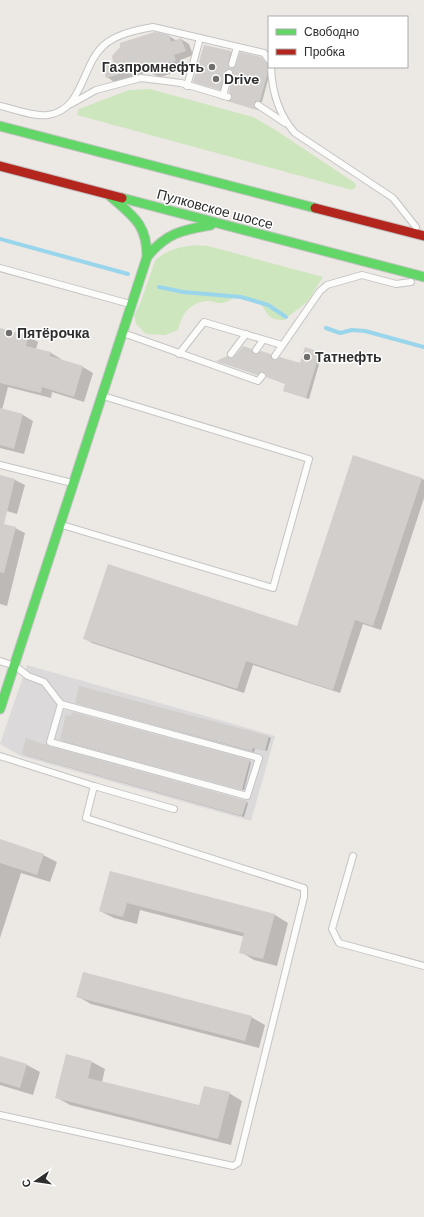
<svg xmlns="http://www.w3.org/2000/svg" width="424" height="1217" viewBox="0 0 424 1217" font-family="'DM Sans',sans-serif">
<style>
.industrial{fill:#dcd9db}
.green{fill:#cee6be}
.shadow{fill:#0003}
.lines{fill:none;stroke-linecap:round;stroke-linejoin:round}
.stream{stroke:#99d6ec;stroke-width:4}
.building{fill:#d1cecb}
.lane-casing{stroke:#c5c4c5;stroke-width:8}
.fast-casing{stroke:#c5c4c5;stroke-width:11}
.jam-casing{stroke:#c5c4c5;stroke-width:11}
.lane{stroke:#fcfcfb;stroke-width:6}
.fast{stroke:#63d668;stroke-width:9}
.jam{stroke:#b3261e;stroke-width:9}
.poi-dot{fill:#706f6e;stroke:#fff;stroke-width:1.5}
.labels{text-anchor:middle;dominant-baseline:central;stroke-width:3;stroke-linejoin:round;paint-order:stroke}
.poi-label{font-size:14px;font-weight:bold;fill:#2e2e2e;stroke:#fff;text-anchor:start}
.street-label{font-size:14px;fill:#2e2e2e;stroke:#fff}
</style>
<rect width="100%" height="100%" fill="#ece8e4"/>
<path class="industrial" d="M27,665L275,736L251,821L21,756L0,744Z"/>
<g class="green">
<path d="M150,89L253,117L274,129L355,183L356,187L352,190L77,115L79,109L129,90Z"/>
<path d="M197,245L208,246L323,277L307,302L284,320C269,320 269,316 261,304L235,297C230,300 225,304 218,303C215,303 212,301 209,301C190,302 182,313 178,330L165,335L146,334L136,324L134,315L140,304L155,261C165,250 183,246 197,245Z"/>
</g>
<g class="shadow">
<path d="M169,36L177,41L181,39L189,44L193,55L181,60L183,65L172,68L170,74L160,77L148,72L114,82L107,77L115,63Z"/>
<path d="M231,52L233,53L229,67L232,69L261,59L269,66V76L262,102H258L255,106L258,110L229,101L234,98V74L232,70L227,72L222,90L197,83Z"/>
<path d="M0,329L28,336L38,342L36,349L51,353L61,359L60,360L83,367L93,373L84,402L52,392L51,398L8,387L2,410L23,415L33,421L24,454L0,448Z"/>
<path d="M251,350L254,354L271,355L273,357V360L301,364L319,353L322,354L309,399L284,391L286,384L266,372L260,375L219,362L233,359Z"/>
<path d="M0,476L15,480L25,485L17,514L0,509Z"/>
<path d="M421,478L424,480V498L381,630L363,624L340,693L253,665L244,693L92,643L84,638L297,628Z"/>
<path d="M0,524L15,528L25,533L7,606L0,604Z"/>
<path d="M76,703L269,737L271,738L267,751L255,748L254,752Z"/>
<path d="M63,741L249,761L251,762L244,790Z"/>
<path d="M49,747L246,802L248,803L244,817L25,755Z"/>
<path d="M0,841L43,855L57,862L50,882L21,873L0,938Z"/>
<path d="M110,872L275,915L288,923L277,966L254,960L241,952L245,937L140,910L137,924L114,918L100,911Z"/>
<path d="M77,996L251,1017L265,1025L259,1048L91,1004Z"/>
<path d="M0,1057L27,1065L40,1072L33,1095L0,1085Z"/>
<path d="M92,1062L105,1069L102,1082L200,1107L229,1093L242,1101L231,1145L70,1105L56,1097Z"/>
</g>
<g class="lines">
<g class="stream">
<path d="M0,239L128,274"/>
<path d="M159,287L183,292L241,297L268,305L286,317"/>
<path d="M326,328L340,333L352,330L365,331L424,347"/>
</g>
</g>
<g class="building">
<path d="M155,32L169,35L171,42L181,38L186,51L174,55L176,61L164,64L163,70L152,73L140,68L106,78L102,66L113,62L112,56L120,47V43Z"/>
<path d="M204,45L231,51L228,63L230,68L235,67L240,52L261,57L268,64L267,75L260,101H256L254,104L257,110L227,101L232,98L229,92L233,74L230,69L225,72L220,90L193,82Z"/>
<path d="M0,328L28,336L26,346L51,352L50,356L83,366L74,397L42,387L41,393L0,383Z"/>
<path d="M243,346L252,349V352L255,354L261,351L271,354V358L274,360L280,357L300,363L305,347L320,352L306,398L283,391L285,384L266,377V374L263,372L257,375L216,361L227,356L233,358Z"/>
<path d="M0,408L23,414L14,449L0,445Z"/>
<path d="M353,455L422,478L373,626L355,620L333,690L246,661L237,689L83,639L108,564L297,626Z"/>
<path d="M0,475L15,479L4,524L16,527L4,573L0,572Z"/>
<path d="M79,686L269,736L265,751L253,748L252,751L75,703Z"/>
<path d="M72,712L250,760L242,790L60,740L66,715L71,716Z"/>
<path d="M26,738L49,746L247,801L242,816L22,754Z"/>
<path d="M0,839L44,854L37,875L0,863Z"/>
<path d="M110,871L275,914L263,959L239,953L244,933L127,903L123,917L99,911Z"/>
<path d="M83,972L252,1016L245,1041L76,997Z"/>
<path d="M66,1054L92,1061L88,1078L199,1105L204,1086L230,1092L218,1139L55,1098Z"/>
<path d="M0,1056L27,1064L20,1088L0,1082Z"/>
</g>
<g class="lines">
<defs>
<g id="lane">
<path d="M232,64L237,47"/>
<path d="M271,67C272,92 278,114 295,133L393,198L416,227"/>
<path d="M187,86L200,38"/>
<path d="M223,96L229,73"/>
<path d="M71,104L96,90L141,78L181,83L228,97"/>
<path d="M258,105L285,123"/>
<path d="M0,106C14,109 33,117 48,115C83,110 81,67 103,46C116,34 136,30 153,27L264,53L269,60"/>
<path d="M0,268L130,304"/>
<path d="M123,333L258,381L262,376"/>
<path d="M256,350L263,340"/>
<path d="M179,354L204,322L282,345"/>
<path d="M231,354L246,334"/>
<path d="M275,356L320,291L327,285L362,275L396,284L411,282"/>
<path d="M0,465L72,483"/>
<path d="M62,525L273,588L309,459L103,396"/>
<path d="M0,661L15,666L28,676L44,682L61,704L259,758L247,796L50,742L61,704"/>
<path d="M0,756L94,786L174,809"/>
<path d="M353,856L332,929L339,943L424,966"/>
<path d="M0,1115L233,1166L238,1163L304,897V888L86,818L94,786"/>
</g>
<g id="fast">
<path d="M0,126L315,208"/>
<path d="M122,198L424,277"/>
<path d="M147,257C166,233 182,230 211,225"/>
<path d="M0,709L147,257C147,224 133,216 110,196"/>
</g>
<g id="jam">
<path d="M0,166L122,198"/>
<path d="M315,208L424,236"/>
</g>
</defs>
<use href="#lane" class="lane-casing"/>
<use href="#fast" class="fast-casing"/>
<use href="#jam" class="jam-casing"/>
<use href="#lane" class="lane"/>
<use href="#fast" class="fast"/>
<use href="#jam" class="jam"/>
</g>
<g class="poi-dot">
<circle cx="212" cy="67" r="4"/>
<circle cx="216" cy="79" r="4"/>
<circle cx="9" cy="333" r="4"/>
<circle cx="307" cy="357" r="4"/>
</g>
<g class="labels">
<g class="poi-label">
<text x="204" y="67" text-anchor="end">Газпромнефть</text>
<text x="224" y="79">Drive</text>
<text x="17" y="333">Пятёрочка</text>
<text x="315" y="357">Татнефть</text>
</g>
<g class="street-label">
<text transform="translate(215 209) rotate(15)">Пулковское шоссе</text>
</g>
</g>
<rect x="268" y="16" width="140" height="52" fill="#ffffff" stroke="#ababab"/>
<rect x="276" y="29" width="20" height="6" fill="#63d668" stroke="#ababab"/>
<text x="304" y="36" font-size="12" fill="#2e2e2e">Свободно</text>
<rect x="276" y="49" width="20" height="6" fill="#b3261e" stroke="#ababab"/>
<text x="304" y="56" font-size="12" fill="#2e2e2e">Пробка</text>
<g transform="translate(36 1181) rotate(257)" stroke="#ffffff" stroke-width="3" paint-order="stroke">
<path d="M0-3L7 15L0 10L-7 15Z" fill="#2e2e2e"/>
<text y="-6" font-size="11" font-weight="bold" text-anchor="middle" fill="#2e2e2e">С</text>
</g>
</svg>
